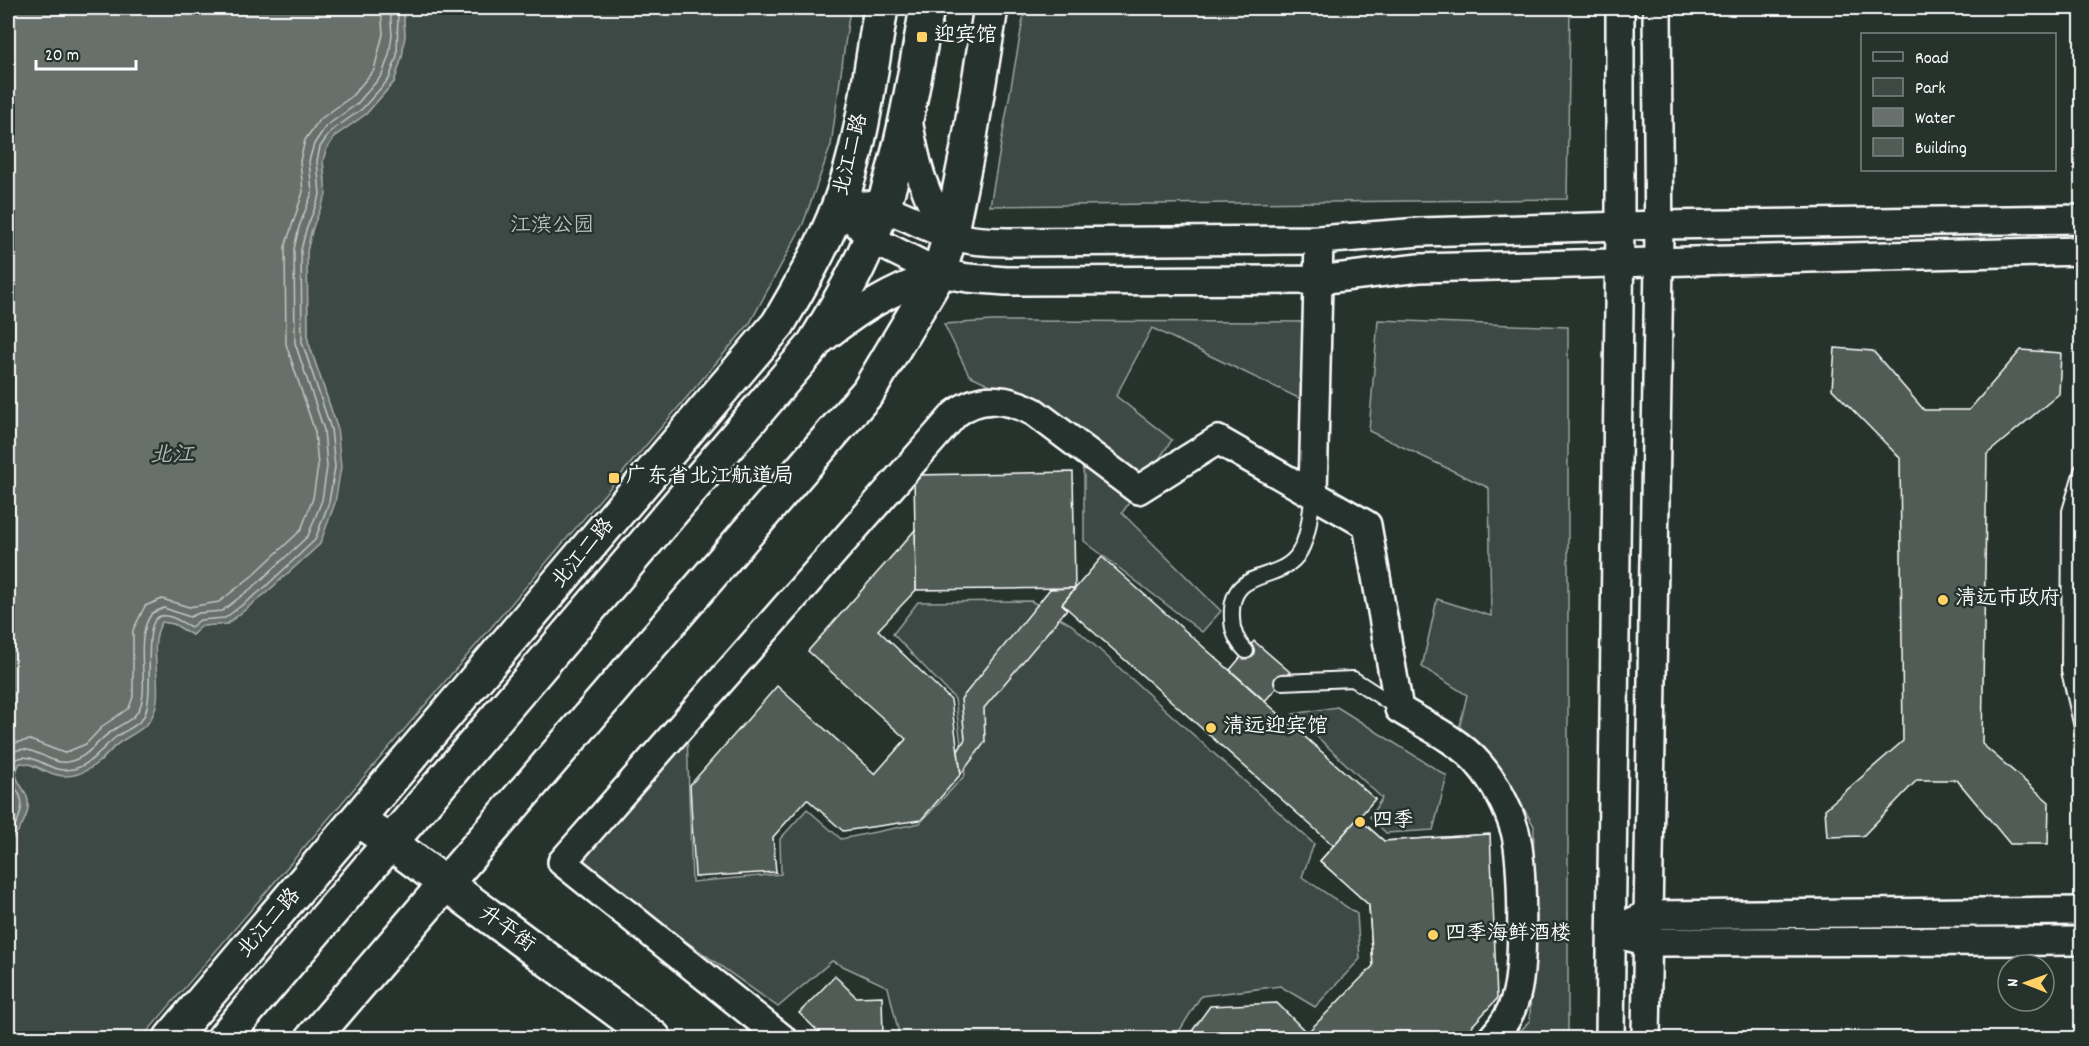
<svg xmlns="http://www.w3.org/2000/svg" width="2089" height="1046" font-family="Dekko,'LXGW WenKai TC',sans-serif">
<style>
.green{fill:#3e4944;stroke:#9ea4a2;stroke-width:1.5}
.water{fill:#67706c;stroke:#a4a9a7;stroke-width:1.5}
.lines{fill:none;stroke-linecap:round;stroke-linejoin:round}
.shore{stroke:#c2c6c4;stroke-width:1.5}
.building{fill:#515c57;stroke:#fff;stroke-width:1.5}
.lane-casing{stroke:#fff;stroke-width:18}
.street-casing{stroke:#fff;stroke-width:32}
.secondary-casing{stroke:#fff;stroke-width:38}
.lane{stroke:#26332d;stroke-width:14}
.street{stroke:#26332d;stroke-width:27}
.secondary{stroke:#26332d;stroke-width:33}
.poi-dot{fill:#ffd166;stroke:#26332d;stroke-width:2}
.labels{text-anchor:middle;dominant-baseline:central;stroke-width:5;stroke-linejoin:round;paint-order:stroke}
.poi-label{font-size:21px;fill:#fff;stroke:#26332d;text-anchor:start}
.street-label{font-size:21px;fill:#fff;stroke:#26332d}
.park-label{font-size:21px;fill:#bbbfbe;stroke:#26332d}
.water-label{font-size:22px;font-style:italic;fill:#b3b8b6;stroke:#26332d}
</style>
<rect width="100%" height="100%" fill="#26332d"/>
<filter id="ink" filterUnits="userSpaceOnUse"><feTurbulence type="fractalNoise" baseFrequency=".0167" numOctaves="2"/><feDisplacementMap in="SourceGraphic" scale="12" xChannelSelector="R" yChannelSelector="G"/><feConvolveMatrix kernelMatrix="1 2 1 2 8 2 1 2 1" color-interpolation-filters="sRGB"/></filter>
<g filter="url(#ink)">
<g class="green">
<path d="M 403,8 L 850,8 L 831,145 L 803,224 L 750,323 L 142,1038 L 8,1038 L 8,842 C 19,833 32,812 27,797 C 22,783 10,778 20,763 L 28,763 L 43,771 L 101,761 L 118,743 L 148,723 L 156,702 L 155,632 L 162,622 L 174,624 L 192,635 L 201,626 L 227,624 L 266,593 L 320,544 L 337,427 L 308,341 L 307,251 L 325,180 L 323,161 L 326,150 L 335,136 L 366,114 L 394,82 L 402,57 L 405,35 Z"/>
<path d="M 1025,8 L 1570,8 L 1567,199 L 990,206 Z"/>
<path d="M 1378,320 L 1568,327 L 1568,1038 L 1515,1038 L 1530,1020 L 1534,826 L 1497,763 L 1459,729 L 1467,695 L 1422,667 L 1437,599 L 1491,616 L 1489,488 L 1369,431 Z"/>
<path d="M 993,321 L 1310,322 L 1309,403 L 1152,328 L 1116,396 L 1172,440 L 1122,513 L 1221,611 L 1202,632 L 1084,541 L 1084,476 L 1074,425 L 969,375 L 944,324 Z"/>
<path d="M 1031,601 L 1072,625 L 1314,844 L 1302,877 L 1357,914 L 1360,959 L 1315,1007 L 1280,986 L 1201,996 L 1175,1038 L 900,1038 L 888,987 L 832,961 L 778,1007 L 575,862 L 687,734 L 692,882 L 781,874 L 780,839 L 807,809 L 841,839 L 920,823 L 965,775 L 955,699 L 893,634 L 918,602 Z"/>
<path d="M 1337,707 L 1447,776 L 1433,830 L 1386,833 L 1370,817 L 1382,798 L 1293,714 Z"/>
</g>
<path class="water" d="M 8,8 L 403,8 L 405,35 L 402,57 L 394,82 L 366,114 L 335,136 L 326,150 L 323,161 L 326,195 L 311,232 L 307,251 L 308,341 L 337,427 L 341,467 L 335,503 L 320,544 L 266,593 L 227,624 L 202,626 L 192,635 L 174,624 L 162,622 C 144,651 171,697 147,724 C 137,734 123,738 113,748 C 100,762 84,777 63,776 C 47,775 35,762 20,763 C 10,779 22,783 27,797 C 32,812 19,833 8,842 Z"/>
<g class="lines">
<g class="shore">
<path d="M 8,744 L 30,740 L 64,753 L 86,744 L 104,725 L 129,708 L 133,697 L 133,630 L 145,606 L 162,599 L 189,607 L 219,602 L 252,576 L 301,530 L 313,498 L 318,466 L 315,432 L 286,344 L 285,247 L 303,192 L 300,161 L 305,140 L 319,120 L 351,97 L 374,70 L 383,34 L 381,8"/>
<path d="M 8,757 C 25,736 47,765 67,762 C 89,758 95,742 112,731 C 119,725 129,722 135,715 C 155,694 130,643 152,613 L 164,608 L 190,617 L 199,613 L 222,611 L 258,583 L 308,536 L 322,500 L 327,467 L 324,430 L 295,343 L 294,249 L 299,227 L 312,193 L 309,161 L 314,144 L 326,126 L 357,104 L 382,75 L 389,55 L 392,35 L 390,8"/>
<path d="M 8,835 C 16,828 24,809 21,799 C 16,781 0,779 16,759 C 33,752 46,769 63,770 C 88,771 99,750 116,737 C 124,731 136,727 142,719 C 158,700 139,620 161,616 C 171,614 182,623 191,627 L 200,620 L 225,618 L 263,589 L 315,540 L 329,502 L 335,467 L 331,429 L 302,342 L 301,250 L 306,230 L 320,195 L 317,161 L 320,147 L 331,131 L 362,109 L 389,79 L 397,56 L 398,8"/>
</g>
</g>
<g class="building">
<path d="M 1835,348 L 1873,351 L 1924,410 L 1969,410 L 2021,350 L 2061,353 L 2059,394 L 1987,454 L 1982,744 L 2049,802 L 2048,844 L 2010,844 L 1957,780 L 1917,780 L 1863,836 L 1827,837 L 1825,809 L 1903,741 L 1900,458 L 1832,389 Z"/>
<path d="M 1073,472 L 1075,588 L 916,590 L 914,475 Z"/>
<path d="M 915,530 L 916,590 L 878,630 L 951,700 L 961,774 L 921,820 L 843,831 L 807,799 L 773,837 L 776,872 L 695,877 L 690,785 L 777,686 L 875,774 L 906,739 L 808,651 Z"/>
<path d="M 1102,557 L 1375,799 L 1334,846 L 1062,604 Z"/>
<path d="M 1075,588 L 1062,604 L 1067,609 L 984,708 L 985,742 L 961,774 L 958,751 L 965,739 L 961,699 L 1050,589 Z"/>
<path d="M 1254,641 L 1290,672 L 1265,701 L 1230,670 Z"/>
<path d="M 1358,818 L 1384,841 L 1477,835 L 1488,1004 L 1376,1011 L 1369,905 L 1320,861 Z"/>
<path d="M 1358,818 L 1384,841 L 1490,834 L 1497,999 L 1461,1038 L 1187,1038 L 1210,1006 L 1277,1003 L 1307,1033 L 1373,966 L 1369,905 L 1320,861 Z"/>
<path d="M 835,976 L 856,997 L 882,996 L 883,1038 L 825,1038 L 799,1013 Z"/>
</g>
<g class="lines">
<g class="lane-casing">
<g id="lane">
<path d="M 2082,471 L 2070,511 L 2069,671 L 2082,727"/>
<path d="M 1246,651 C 1237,642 1232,630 1232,618 C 1229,567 1275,584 1297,556 C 1309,539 1310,514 1313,493"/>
<path d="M 1282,682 L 1353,679 L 1398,708"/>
</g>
</g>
<g class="street-casing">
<g id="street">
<path d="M 908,120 C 917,169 923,193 950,236"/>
<path d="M 839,204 L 871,239 L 939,273 L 968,278 L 1006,281 L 1318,280 L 1419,268 L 2082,251"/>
<path d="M 863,205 C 896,207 921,227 952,236 C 970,241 989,242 1008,242 L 1319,240 L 1420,232 L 1659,225 L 2082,219"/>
<path d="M 820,341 C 863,307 888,292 939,273"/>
<path d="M 1313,493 L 1319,240"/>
<path d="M 1632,922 L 1647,915 L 2082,911"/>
<path d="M 1630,937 L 1648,942 L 2082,941"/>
<path d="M 782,1038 L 562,862 L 955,414 C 980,394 1007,398 1034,412 L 1138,490 L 1218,440 L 1367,525 L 1399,709 C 1425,725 1458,740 1478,763 C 1494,781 1508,807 1515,831 C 1523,861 1525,971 1515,999 C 1511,1014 1502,1027 1492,1038"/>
<path d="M 1610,1038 L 1620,227 L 1620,8"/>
<path d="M 1646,1038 L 1659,262 L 1657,8"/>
</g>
</g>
<g class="secondary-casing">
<g id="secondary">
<path d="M 373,830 L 654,1038"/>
<path d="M 171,1038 L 778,324 C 801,285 823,247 839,205 C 863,143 870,73 881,8"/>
<path d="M 224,1038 L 812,347 C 834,312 855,277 871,238 C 901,166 913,84 927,8"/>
<path d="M 313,1038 L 868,392 L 939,273 L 950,236 L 969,143 L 991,8"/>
</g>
</g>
<use href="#lane" class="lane"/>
<use href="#street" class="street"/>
<use href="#secondary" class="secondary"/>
</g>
</g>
<g class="poi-dot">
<rect x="916" y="31" width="12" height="12" rx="3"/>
<rect x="608" y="472" width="12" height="12" rx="3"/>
<circle cx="1943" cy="600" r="6"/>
<circle cx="1211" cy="728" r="6"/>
<circle cx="1360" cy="822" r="6"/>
<circle cx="1433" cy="935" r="6"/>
</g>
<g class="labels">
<g class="poi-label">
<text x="934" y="37">迎宾馆</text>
<text x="626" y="478">广东省北江航道局</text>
<text x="1955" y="600">清远市政府</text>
<text x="1223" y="728">清远迎宾馆</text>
<text x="1372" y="822">四季</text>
<text x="1445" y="935">四季海鲜酒楼</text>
</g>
<g class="street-label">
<text transform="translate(852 155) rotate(-76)">北江二路</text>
<text transform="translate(584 554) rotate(-50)">北江二路</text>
<text transform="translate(270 924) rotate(-49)">北江二路</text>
<text transform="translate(506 930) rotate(36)">升平街</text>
</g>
<g class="park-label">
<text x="552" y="227">江滨公园</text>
</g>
<g class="water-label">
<text x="172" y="456">北江</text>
</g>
</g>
<rect width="2089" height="1046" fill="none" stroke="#26332d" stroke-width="30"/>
<rect x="15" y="15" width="2059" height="1016" fill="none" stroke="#fff" stroke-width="2" filter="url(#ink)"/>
<rect x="1861" y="33" width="195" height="138" fill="#26332d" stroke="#7d8581" stroke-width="1.5"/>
<rect x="1873" y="52" width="30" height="9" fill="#26332d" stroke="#7d8581" stroke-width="1.5"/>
<text x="1915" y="63" font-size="18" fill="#ffffff">Road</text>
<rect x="1873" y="78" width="30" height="18" fill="#3e4944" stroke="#7d8581" stroke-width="1.5"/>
<text x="1915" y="93" font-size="18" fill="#ffffff">Park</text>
<rect x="1873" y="108" width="30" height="18" fill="#67706c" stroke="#7d8581" stroke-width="1.5"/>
<text x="1915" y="123" font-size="18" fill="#ffffff">Water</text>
<rect x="1873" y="138" width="30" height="18" fill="#515c57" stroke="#7d8581" stroke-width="1.5"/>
<text x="1915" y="153" font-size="18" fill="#ffffff">Building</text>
<g transform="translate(2026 983) rotate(271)"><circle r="28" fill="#26332d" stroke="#7d8581" stroke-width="1.5"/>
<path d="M0-4.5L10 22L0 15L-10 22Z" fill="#ffd166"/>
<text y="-9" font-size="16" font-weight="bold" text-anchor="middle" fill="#ffffff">N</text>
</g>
<path d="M36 60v9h100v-9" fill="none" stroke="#ffffff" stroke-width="3"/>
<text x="45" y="60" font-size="18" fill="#ffffff" stroke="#26332d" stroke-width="4.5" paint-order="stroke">20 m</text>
</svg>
